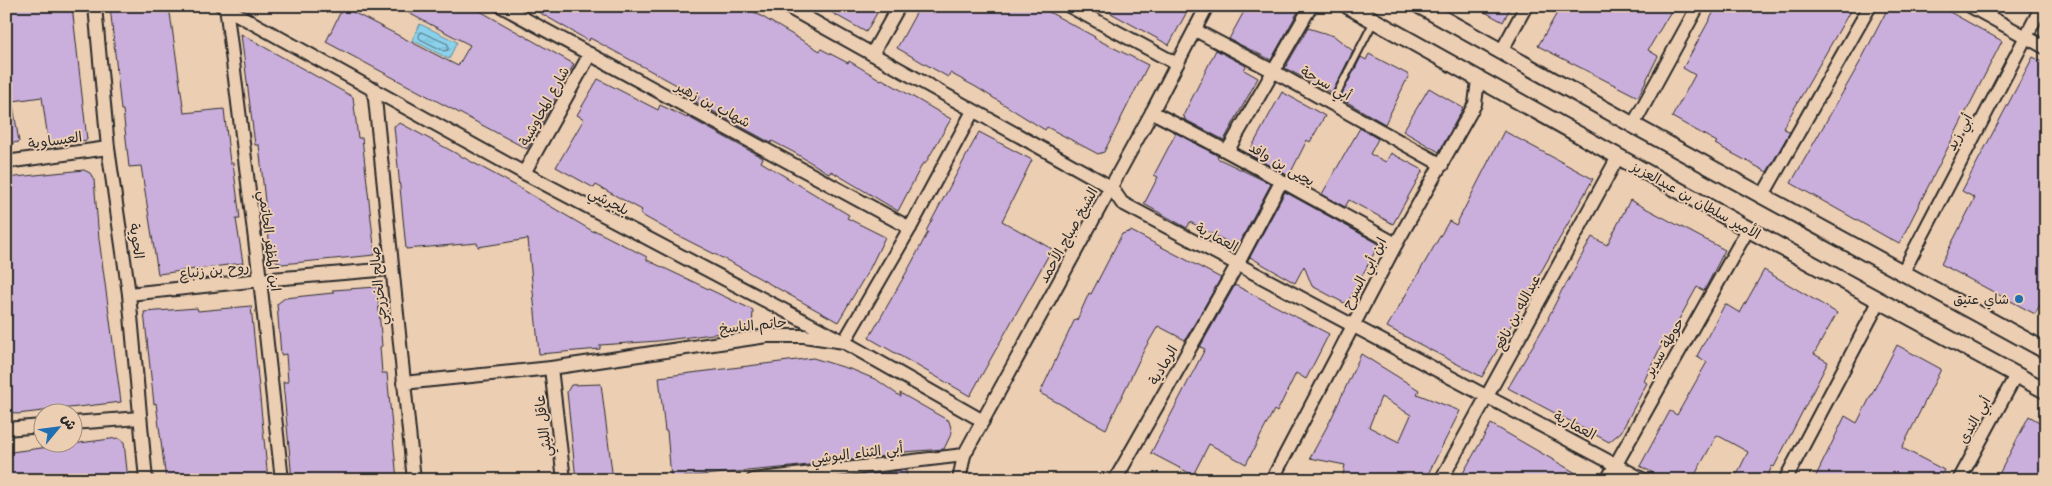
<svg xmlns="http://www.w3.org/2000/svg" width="2052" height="486" font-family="'Shantell Sans','Playpen Sans Arabic',sans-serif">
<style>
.water{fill:url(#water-ripples);stroke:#648f9e}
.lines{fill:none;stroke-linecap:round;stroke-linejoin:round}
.shore{stroke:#516d78;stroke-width:1}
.building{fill:#caafdd;stroke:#2b2b2b;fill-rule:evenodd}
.service-casing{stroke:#2b2b2b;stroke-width:10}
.minor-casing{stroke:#2b2b2b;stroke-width:16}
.tertiary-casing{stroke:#2b2b2b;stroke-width:19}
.service{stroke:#ecceb3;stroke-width:6}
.minor{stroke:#ecceb3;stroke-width:12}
.tertiary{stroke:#ecceb3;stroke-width:15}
.poi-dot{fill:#1f6fb2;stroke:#ecceb3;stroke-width:2}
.labels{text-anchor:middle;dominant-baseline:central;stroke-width:4;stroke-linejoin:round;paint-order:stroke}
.street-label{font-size:14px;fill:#2b2b2b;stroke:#ecceb3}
.poi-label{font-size:14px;fill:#2b2b2b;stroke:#ecceb3;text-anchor:end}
</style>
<defs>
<pattern id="water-ripples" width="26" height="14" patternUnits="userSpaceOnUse" patternTransform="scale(1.25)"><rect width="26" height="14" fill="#8ad1eb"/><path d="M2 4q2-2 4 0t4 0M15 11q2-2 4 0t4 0" fill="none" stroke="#77b4ca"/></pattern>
</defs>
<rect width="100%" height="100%" fill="#ecceb3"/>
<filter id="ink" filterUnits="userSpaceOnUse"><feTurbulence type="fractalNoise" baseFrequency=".02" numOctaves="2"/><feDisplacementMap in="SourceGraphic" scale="10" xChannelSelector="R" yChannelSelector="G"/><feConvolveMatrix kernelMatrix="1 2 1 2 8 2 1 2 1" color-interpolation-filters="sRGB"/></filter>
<g filter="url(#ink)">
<path class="water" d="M 420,24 L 457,42 L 449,59 L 412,40 Z"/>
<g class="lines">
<path class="shore" d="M 421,32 L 448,44 L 448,50 L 444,51 L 420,39 L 419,37 Z"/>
</g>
<g class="building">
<path d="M 6,6 L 72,6 L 87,140 L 49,146 L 42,97 L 6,102 Z"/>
<path d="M 110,6 L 169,6 L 184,113 L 224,109 L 230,163 L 233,163 L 240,219 L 236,219 L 243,263 L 158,274 L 141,166 L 129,167 L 123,110 L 121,110 Z"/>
<path d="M 395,6 L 471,6 L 574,64 L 527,149 L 326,42 L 343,7 L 458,66 L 470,45 Z"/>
<path d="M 528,6 L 744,6 L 820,51 L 821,49 L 848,63 L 849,61 L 881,80 L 882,79 L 951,119 L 925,164 L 923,163 L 898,211 L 831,171 L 830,174 L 795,153 L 772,141 L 771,143 L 696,102 L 699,97 L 590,38 L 589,41 Z"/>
<path d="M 820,6 L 881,6 L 866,32 Z"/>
<path d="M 920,6 L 1038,6 L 1095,37 L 1094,38 L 1148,65 L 1104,152 L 1098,154 L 1047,127 L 1045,130 L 976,87 L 950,73 L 948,77 L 897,48 Z"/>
<path d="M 1098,6 L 1190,6 L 1169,45 Z"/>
<path d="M 1247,6 L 1301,6 L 1271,60 L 1229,39 Z"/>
<path d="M 1474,6 L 1511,6 L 1503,22 Z"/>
<path d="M 1561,6 L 1674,6 L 1648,50 L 1658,56 L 1638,97 L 1538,46 Z"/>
<path d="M 1717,6 L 1853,6 L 1783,128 L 1790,132 L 1767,172 L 1715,144 L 1717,142 L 1672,117 L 1695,75 L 1683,68 Z"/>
<path d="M 1889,6 L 1939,6 L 2002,41 L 1899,244 L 1791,183 L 1859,64 Z"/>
<path d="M 1308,28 L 1334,36 L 1353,51 L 1332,93 L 1285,68 Z"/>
<path d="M 241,34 L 353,97 L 358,138 L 362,138 L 375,255 L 282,264 L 271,258 L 259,145 L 255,145 Z"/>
<path d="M 1216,50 L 1246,66 L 1244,70 L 1258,78 L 1224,140 L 1184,119 L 1185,117 L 1183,116 Z"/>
<path d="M 1369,54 L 1409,75 L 1385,124 L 1340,98 L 1361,57 L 1366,60 Z"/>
<path d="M 2033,57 L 2046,64 L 2046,294 L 2035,314 L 1941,264 L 1975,198 L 1962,191 Z"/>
<path d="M 598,79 L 658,110 L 660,105 L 687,118 L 688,117 L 763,158 L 761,162 L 849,215 L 847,218 L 885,237 L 870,268 L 838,322 L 734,264 L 677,235 L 640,214 L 642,210 L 596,185 L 594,188 L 556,167 L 584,119 L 577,115 Z"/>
<path d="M 1429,88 L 1463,108 L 1439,152 L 1403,131 Z"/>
<path d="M 1282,92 L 1325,116 L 1310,142 L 1307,140 L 1289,176 L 1248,154 Z"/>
<path d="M 13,105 L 19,142 L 6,144 L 6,106 Z"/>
<path d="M 400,123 L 518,187 L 594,232 L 594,230 L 647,257 L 647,260 L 753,310 L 752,329 L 658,341 L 600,345 L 600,349 L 539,354 L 528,239 L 478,247 L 477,243 L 406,249 L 394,126 Z"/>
<path d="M 1360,128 L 1378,139 L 1370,154 L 1386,162 L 1391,153 L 1423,170 L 1393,224 L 1349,200 L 1345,207 L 1322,194 Z"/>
<path d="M 1504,131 L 1593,179 L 1482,377 L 1387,327 L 1449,221 L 1456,225 Z"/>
<path d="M 979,132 L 1032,160 L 1002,221 L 1052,249 L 970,396 L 869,338 L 910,266 L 928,232 L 926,231 Z"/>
<path d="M 1176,133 L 1218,156 L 1217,158 L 1271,184 L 1237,247 L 1190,222 L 1187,228 L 1144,204 L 1158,177 L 1154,175 Z"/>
<path d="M 84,170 L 90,173 L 94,180 L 99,239 L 121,402 L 17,414 L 6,410 L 6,178 Z"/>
<path d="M 1285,192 L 1379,244 L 1349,300 L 1344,303 L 1312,286 L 1304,266 L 1295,283 L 1250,257 Z"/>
<path d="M 1630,200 L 1725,250 L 1704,291 L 1697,287 L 1668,339 L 1665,338 L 1644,381 L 1647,383 L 1621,432 L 1609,442 L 1508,388 L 1549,318 L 1548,318 L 1563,288 L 1564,288 L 1592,237 L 1607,245 Z"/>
<path d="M 1131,231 L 1221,278 L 1185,340 L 1158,326 L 1144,350 L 1106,429 L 1040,393 L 1075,319 L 1077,320 L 1089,293 L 1091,294 L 1122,234 Z"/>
<path d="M 1764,270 L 1837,313 L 1814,354 L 1828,362 L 1774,467 L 1772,466 L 1766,480 L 1734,480 L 1748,452 L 1717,435 L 1692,480 L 1666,480 L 1640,466 L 1670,411 L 1677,415 L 1707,362 L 1697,356 L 1725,304 L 1740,313 Z"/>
<path d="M 1235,285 L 1329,334 L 1306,379 L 1296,373 L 1277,412 L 1274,410 L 1246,464 L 1209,444 L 1193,475 L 1151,453 L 1205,349 L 1200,347 Z"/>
<path d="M 377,287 L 382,346 L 380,347 L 382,373 L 387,373 L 397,480 L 292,480 L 283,382 L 288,382 L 286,354 L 281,355 L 277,304 L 285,298 L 333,293 L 333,290 Z"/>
<path d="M 251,306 L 268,480 L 166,480 L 156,403 L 154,404 L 144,312 L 197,308 L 198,311 Z"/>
<path d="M 1897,345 L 1941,369 L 1902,448 L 1944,470 L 1939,480 L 1814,480 L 1845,416 L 1857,423 Z"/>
<path d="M 1361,354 L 1419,390 L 1417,394 L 1460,411 L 1425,480 L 1342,480 L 1345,465 L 1310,458 L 1331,419 ZM 1381,397 L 1411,415 L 1399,442 L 1369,427 Z"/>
<path d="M 813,358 L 853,370 L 877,380 L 901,397 L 900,393 L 949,421 L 952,432 L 944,449 L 904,452 L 904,454 L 791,467 L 671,478 L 667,431 L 665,431 L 659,377 Z"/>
<path d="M 601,384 L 613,480 L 576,480 L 567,392 L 571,385 Z"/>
<path d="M 2029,416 L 2046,426 L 2046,480 L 1996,480 Z"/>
<path d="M 1491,424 L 1588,480 L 1459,480 Z"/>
<path d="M 118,438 L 124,442 L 128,480 L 10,480 L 7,456 L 11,452 Z"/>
<path d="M 906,470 L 907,480 L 850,480 L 850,477 Z"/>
</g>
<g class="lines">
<g class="service-casing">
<path id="service" d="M 1332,103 L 1374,21"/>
</g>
<g class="minor-casing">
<g id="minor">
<path d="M 95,6 L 108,148 L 129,294 L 146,480"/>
<path d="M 222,6 L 524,173 L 844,342 L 983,421"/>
<path d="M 226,6 L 260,280 L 282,480"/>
<path d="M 501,6 L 910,228"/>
<path d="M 786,6 L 1111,187 L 1122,203 L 1644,480"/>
<path d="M 1069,6 L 1177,64"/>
<path d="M 1970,6 L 2046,48"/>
<path d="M 1195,30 L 1273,71 L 1442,165"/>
<path d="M 1501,52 L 1526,6"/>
<path d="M 872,54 L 899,6"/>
<path d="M 374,89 L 414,480"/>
<path d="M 1152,112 C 1235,154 1315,200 1396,244"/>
<path d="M 1633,125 L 1698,6"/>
<path d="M 1228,150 L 1311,6"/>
<path d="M 6,162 L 108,148"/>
<path d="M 524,173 L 590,54"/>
<path d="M 1763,195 L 1870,6"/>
<path d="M 1903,272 L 2042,6"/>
<path d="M 129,294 L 260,280 L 391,269"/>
<path d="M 551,368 L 564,480"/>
<path d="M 403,383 L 551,368 L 767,336 L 804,336 L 844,342 L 910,228 L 973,111"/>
<path d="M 72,423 L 140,418"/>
<path d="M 6,429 L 42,426"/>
<path d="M 753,480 L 964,455"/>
<path d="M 959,480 L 964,455 L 1152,112 L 1207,6"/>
<path d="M 1115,480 L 1237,265 L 1281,182"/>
<path d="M 1272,480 L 1396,244 L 1475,104 L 1478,80"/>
<path d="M 1441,480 L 1618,157"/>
<path d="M 1607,480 L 1748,229"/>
<path d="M 1785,480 L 1880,300"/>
<path d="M 1959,480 L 2016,375"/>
</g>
</g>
<g class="tertiary-casing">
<g id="tertiary">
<path d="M 1348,6 L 1748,229 L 2046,391"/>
<path d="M 1420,6 L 1633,125 L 2046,351"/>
</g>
</g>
<use href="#service" class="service"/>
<use href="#minor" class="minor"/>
<use href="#tertiary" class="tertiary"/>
</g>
</g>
<circle class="poi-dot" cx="2019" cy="299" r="5"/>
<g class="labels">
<g class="street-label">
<text transform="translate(1326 83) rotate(29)">أبي سرحة</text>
<text transform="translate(713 104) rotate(28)">شهاب بن زهير</text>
<text transform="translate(544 106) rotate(-61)">شارع المحاوشية</text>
<text transform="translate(1959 132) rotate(-62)">أبي زيد</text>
<text transform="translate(55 140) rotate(-8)">العيساوية</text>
<text transform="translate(1282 164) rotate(30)">يحيى بن وافد</text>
<text transform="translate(1696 200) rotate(29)">الأمير سلطان بن عبدالعزيز</text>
<text transform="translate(609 201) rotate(28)">بلجرشي</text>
<text transform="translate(1068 235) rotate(-61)">الشيخ صباح الأحمد</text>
<text transform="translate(1217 237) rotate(28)">العمارية</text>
<text transform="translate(137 241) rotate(82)">الحوية</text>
<text transform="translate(270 241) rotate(83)">ابن المظفر الحاتمي</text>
<text transform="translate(214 270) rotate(-6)">روح بن زنباع</text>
<text transform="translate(1364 273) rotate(-62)">ابن أبي السرح</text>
<text transform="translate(378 286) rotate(-96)">صالح الخزرجي</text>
<text transform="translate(1517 312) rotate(-62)">عبدالله بن نافع</text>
<text transform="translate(753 325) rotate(-6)">حاتم الناسخ</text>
<text transform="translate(1664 347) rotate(-60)">حوطة سدير</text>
<text transform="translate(1163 365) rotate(-60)">الرمادية</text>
<text transform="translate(1974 420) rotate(-61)">أبي الندى</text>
<text transform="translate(1575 425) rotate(28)">العمارية</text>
<text transform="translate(543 426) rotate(-97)">عاقل الليثي</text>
<text transform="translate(857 453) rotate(-7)">أبي الثناء البوشي</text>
</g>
<g class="poi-label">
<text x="2009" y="299">شاي عتيق</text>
</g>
</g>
<rect width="2052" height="486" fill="none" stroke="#ecceb3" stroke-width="25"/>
<rect x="12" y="12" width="2027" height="461" fill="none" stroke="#2b2b2b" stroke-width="2" filter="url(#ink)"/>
<g transform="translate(58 428) rotate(61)"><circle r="24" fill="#ecceb3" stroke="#9f8d7d"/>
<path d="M0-4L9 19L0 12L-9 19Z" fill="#1f6fb2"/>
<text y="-8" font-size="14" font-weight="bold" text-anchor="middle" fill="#2b2b2b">ش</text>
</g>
</svg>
